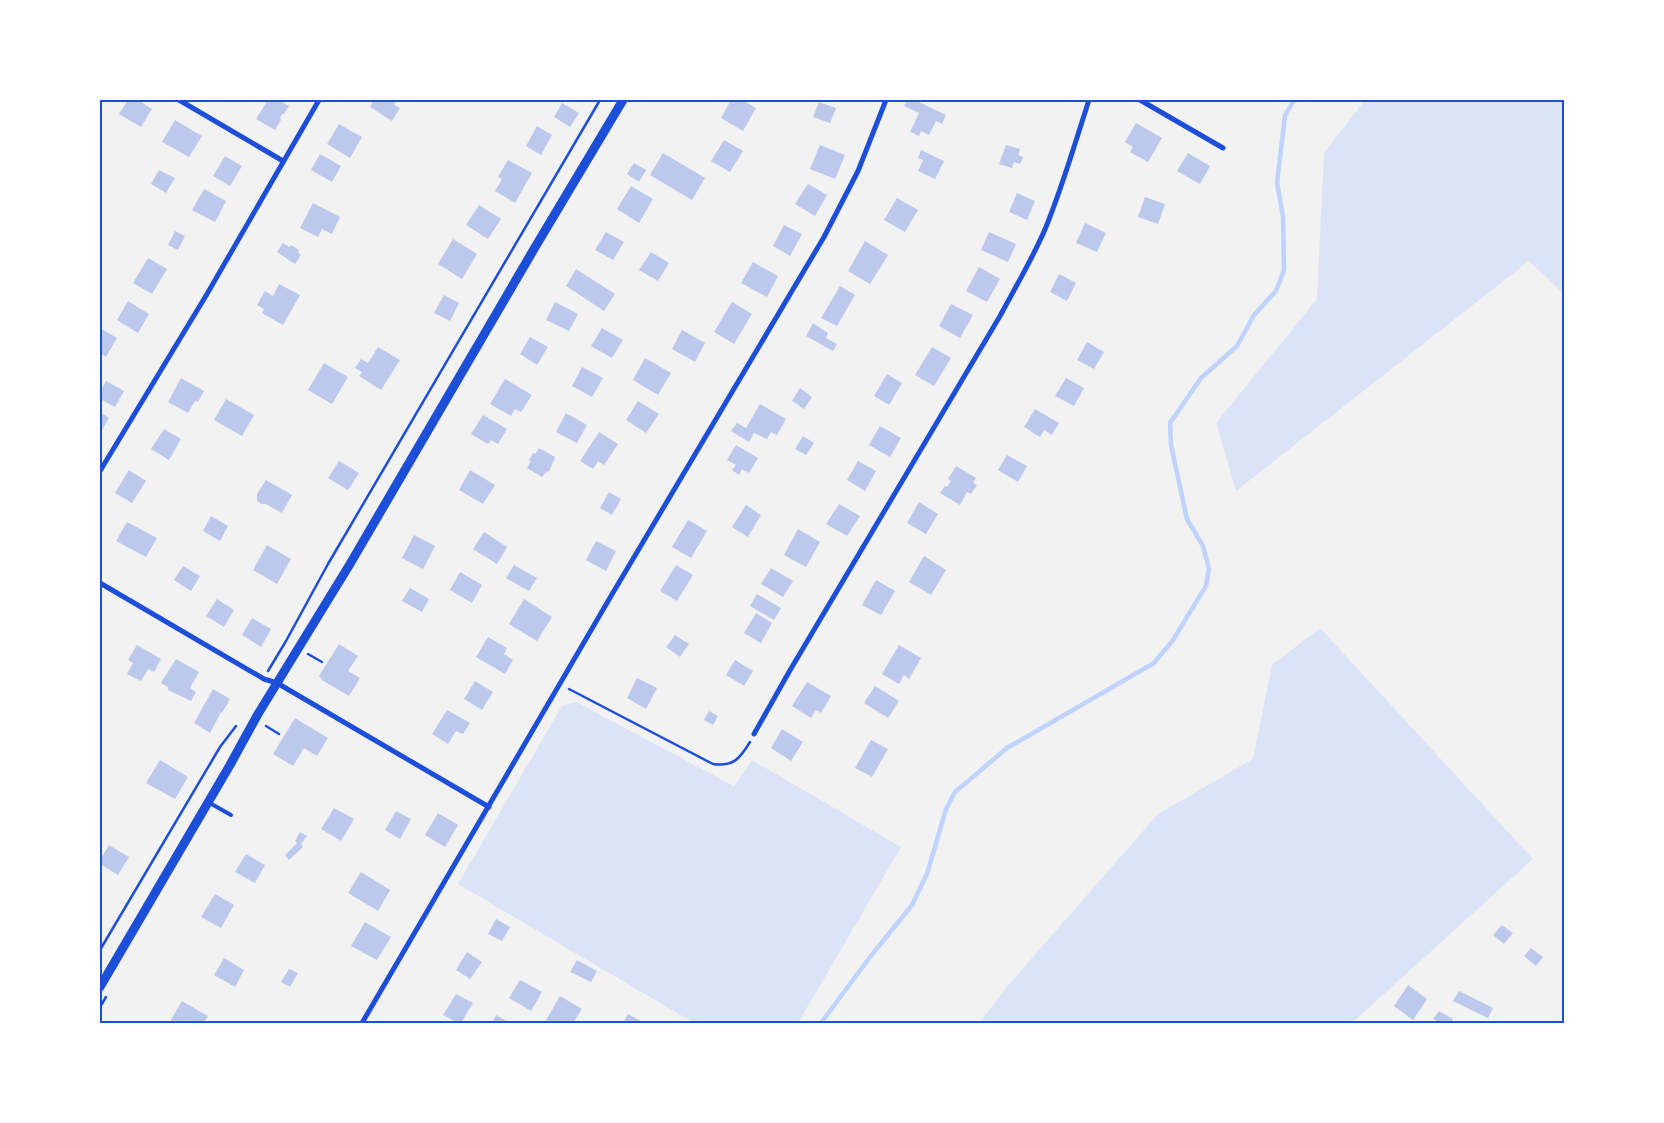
<svg xmlns="http://www.w3.org/2000/svg" width="1664" height="1123" font-family="'Fira Sans Condensed',sans-serif">
<style>
.green{fill:#dbe4f7}
.lines{fill:none;stroke-linecap:round;stroke-linejoin:round}
.stream{stroke:#bfd3fe;stroke-width:4.5}
.building{fill:#bdc9ec}
.path{stroke:#1d4ed8;stroke-width:2.5}
.service{stroke:#1d4ed8;stroke-width:4}
.minor{stroke:#1d4ed8;stroke-width:5}
.tertiary{stroke:#1d4ed8;stroke-width:9}
.neatline{fill:none;stroke:#1d4ed8;stroke-width:2}
</style>
<rect width="100%" height="100%" fill="#f2f2f2"/>
<g class="green">
<path d="M 1365,100 L 1564,100 L 1564,294 L 1529,261 L 1236,491 L 1216,423 L 1317,299 L 1324,153 Z"/>
<path d="M 1320,628 L 1533,859 L 1352,1023 L 979,1023 L 1010,983 L 1158,814 L 1253,759 L 1272,665 Z"/>
<path d="M 576,702 L 734,786 L 752,760 L 901,847 L 798,1023 L 694,1023 L 458,884 L 562,706 Z"/>
</g>
<g class="lines">
<path class="stream" d="M 821,1023 L 870,957 L 912,905 L 927,874 L 946,809 L 955,792 L 1007,748 L 1154,663 L 1173,640 L 1206,586 L 1209,569 L 1203,546 L 1187,519 L 1171,445 L 1170,423 L 1201,378 L 1237,346 L 1254,315 L 1276,291 L 1284,270 L 1283,216 L 1277,183 L 1285,116 L 1294,100"/>
</g>
<g class="building">
<path d="M 128,100 L 138,100 L 152,109 L 141,127 L 119,114 Z"/>
<path d="M 268,100 L 278,100 L 289,106 L 284,114 L 282,114 L 280,118 L 281,120 L 275,130 L 256,119 Z"/>
<path d="M 374,100 L 396,100 L 394,105 L 400,108 L 392,121 L 370,107 Z"/>
<path d="M 731,100 L 742,100 L 756,108 L 743,131 L 721,118 Z"/>
<path d="M 907,100 L 915,100 L 946,115 L 942,124 L 936,121 L 929,135 L 921,131 L 919,136 L 910,132 L 919,113 L 904,106 Z"/>
<path d="M 819,102 L 836,108 L 830,123 L 813,117 Z"/>
<path d="M 562,103 L 579,113 L 570,127 L 554,117 Z"/>
<path d="M 175,120 L 202,136 L 189,157 L 162,142 Z"/>
<path d="M 1136,123 L 1162,138 L 1148,162 L 1130,152 L 1133,147 L 1125,142 Z"/>
<path d="M 339,124 L 362,137 L 350,158 L 327,144 Z"/>
<path d="M 537,126 L 552,135 L 541,155 L 526,146 Z"/>
<path d="M 724,140 L 743,151 L 730,172 L 711,161 Z"/>
<path d="M 820,145 L 845,155 L 835,179 L 810,169 Z"/>
<path d="M 1006,145 L 1020,149 L 1018,155 L 1023,157 L 1020,164 L 1014,162 L 1012,168 L 999,164 Z"/>
<path d="M 921,150 L 944,161 L 935,179 L 918,171 L 923,160 L 918,158 Z"/>
<path d="M 663,153 L 705,178 L 692,200 L 650,175 Z"/>
<path d="M 1188,153 L 1210,166 L 1200,184 L 1177,171 Z"/>
<path d="M 320,154 L 341,166 L 332,182 L 311,170 Z"/>
<path d="M 225,156 L 242,166 L 230,186 L 213,176 Z"/>
<path d="M 508,160 L 532,173 L 515,203 L 495,191 L 502,179 L 498,177 Z"/>
<path d="M 634,163 L 646,170 L 639,182 L 627,174 Z"/>
<path d="M 159,170 L 175,178 L 166,193 L 151,184 Z"/>
<path d="M 808,184 L 827,195 L 815,216 L 795,204 Z"/>
<path d="M 631,186 L 653,199 L 639,223 L 617,209 Z"/>
<path d="M 204,189 L 226,201 L 215,222 L 192,210 Z"/>
<path d="M 1017,193 L 1035,201 L 1027,220 L 1009,212 Z"/>
<path d="M 1145,197 L 1165,204 L 1158,224 L 1138,217 Z"/>
<path d="M 897,198 L 918,210 L 905,232 L 884,220 Z"/>
<path d="M 313,203 L 340,217 L 332,234 L 322,229 L 318,237 L 300,228 Z"/>
<path d="M 479,205 L 501,219 L 488,239 L 466,225 Z"/>
<path d="M 1085,223 L 1106,233 L 1097,252 L 1076,243 Z"/>
<path d="M 784,225 L 802,234 L 790,256 L 773,246 Z"/>
<path d="M 175,231 L 185,236 L 178,250 L 168,245 Z"/>
<path d="M 606,232 L 624,242 L 613,260 L 595,250 Z"/>
<path d="M 989,232 L 1016,244 L 1008,262 L 981,250 Z"/>
<path d="M 453,239 L 477,254 L 462,279 L 438,264 Z"/>
<path d="M 865,241 L 888,255 L 870,284 L 848,271 Z"/>
<path d="M 283,243 L 289,247 L 291,245 L 299,250 L 298,253 L 301,255 L 295,264 L 277,252 Z"/>
<path d="M 651,252 L 669,263 L 658,281 L 639,270 Z"/>
<path d="M 148,258 L 167,269 L 152,294 L 133,283 Z"/>
<path d="M 753,262 L 778,276 L 767,297 L 741,283 Z"/>
<path d="M 979,267 L 1000,279 L 987,302 L 966,291 Z"/>
<path d="M 576,269 L 615,294 L 604,311 L 566,286 Z"/>
<path d="M 1059,274 L 1076,283 L 1067,301 L 1050,292 Z"/>
<path d="M 279,284 L 300,295 L 283,325 L 262,313 L 264,309 L 257,305 L 265,291 L 273,296 Z"/>
<path d="M 840,286 L 855,295 L 837,326 L 821,318 Z"/>
<path d="M 444,295 L 459,303 L 450,321 L 434,313 Z"/>
<path d="M 128,301 L 149,314 L 138,333 L 117,320 Z"/>
<path d="M 555,302 L 578,314 L 569,331 L 546,320 Z"/>
<path d="M 732,302 L 752,314 L 734,344 L 714,332 Z"/>
<path d="M 951,304 L 973,315 L 960,338 L 939,326 Z"/>
<path d="M 813,323 L 828,333 L 826,338 L 837,344 L 833,351 L 806,336 Z"/>
<path d="M 100,328 L 117,338 L 106,357 L 100,353 Z"/>
<path d="M 602,328 L 623,340 L 612,358 L 591,346 Z"/>
<path d="M 682,330 L 705,343 L 695,362 L 672,349 Z"/>
<path d="M 530,337 L 548,347 L 537,365 L 520,354 Z"/>
<path d="M 1087,342 L 1104,352 L 1094,369 L 1077,360 Z"/>
<path d="M 378,347 L 400,360 L 381,390 L 359,376 L 362,372 L 355,368 L 361,359 L 368,363 Z"/>
<path d="M 932,347 L 951,358 L 934,386 L 915,375 Z"/>
<path d="M 645,358 L 671,373 L 658,395 L 633,380 Z"/>
<path d="M 324,363 L 348,377 L 332,404 L 308,390 Z"/>
<path d="M 582,367 L 603,378 L 592,397 L 572,386 Z"/>
<path d="M 887,374 L 902,383 L 889,405 L 874,396 Z"/>
<path d="M 181,378 L 204,391 L 198,402 L 195,401 L 188,413 L 168,402 Z"/>
<path d="M 1066,378 L 1084,388 L 1074,406 L 1055,396 Z"/>
<path d="M 505,379 L 532,395 L 521,412 L 515,409 L 511,416 L 490,404 Z"/>
<path d="M 106,381 L 124,391 L 115,407 L 100,399 L 100,392 Z"/>
<path d="M 800,388 L 812,397 L 804,409 L 792,401 Z"/>
<path d="M 226,399 L 254,415 L 242,436 L 214,420 Z"/>
<path d="M 638,401 L 659,414 L 646,433 L 626,420 Z"/>
<path d="M 760,404 L 786,419 L 777,435 L 771,432 L 767,439 L 754,433 L 749,442 L 731,431 L 737,423 L 746,428 Z"/>
<path d="M 1035,409 L 1059,423 L 1052,435 L 1044,430 L 1040,437 L 1024,427 Z"/>
<path d="M 100,412 L 109,418 L 100,434 Z"/>
<path d="M 566,413 L 587,425 L 577,443 L 556,432 Z"/>
<path d="M 483,415 L 507,429 L 498,444 L 491,440 L 488,444 L 471,434 Z"/>
<path d="M 880,426 L 901,438 L 890,457 L 869,445 Z"/>
<path d="M 164,429 L 181,439 L 169,460 L 151,449 Z"/>
<path d="M 599,432 L 618,444 L 604,465 L 598,461 L 593,469 L 580,461 Z"/>
<path d="M 803,436 L 814,443 L 806,455 L 795,449 Z"/>
<path d="M 736,445 L 758,458 L 749,473 L 742,469 L 739,475 L 732,470 L 736,465 L 727,460 Z"/>
<path d="M 539,448 L 555,457 L 549,472 L 547,471 L 542,477 L 527,468 L 531,461 L 529,460 L 533,453 L 535,454 Z"/>
<path d="M 1007,455 L 1027,466 L 1018,482 L 998,470 Z"/>
<path d="M 339,461 L 359,473 L 348,490 L 328,478 Z"/>
<path d="M 858,461 L 876,471 L 865,491 L 847,480 Z"/>
<path d="M 956,466 L 976,478 L 973,483 L 977,485 L 971,494 L 967,492 L 960,505 L 940,493 L 945,486 L 947,487 L 951,481 L 948,479 Z"/>
<path d="M 129,470 L 146,481 L 132,503 L 115,493 Z"/>
<path d="M 470,470 L 495,485 L 483,504 L 459,490 Z"/>
<path d="M 266,480 L 292,495 L 282,513 L 266,504 L 261,504 L 257,501 L 257,494 Z"/>
<path d="M 609,492 L 621,499 L 612,515 L 600,508 Z"/>
<path d="M 919,502 L 938,514 L 926,534 L 907,523 Z"/>
<path d="M 839,504 L 860,516 L 847,536 L 826,524 Z"/>
<path d="M 746,505 L 761,515 L 748,537 L 732,527 Z"/>
<path d="M 211,516 L 228,526 L 220,541 L 203,531 Z"/>
<path d="M 688,520 L 707,531 L 691,558 L 672,547 Z"/>
<path d="M 127,522 L 157,538 L 146,557 L 116,541 Z"/>
<path d="M 798,529 L 820,542 L 806,567 L 784,555 Z"/>
<path d="M 484,532 L 507,547 L 497,564 L 473,549 Z"/>
<path d="M 414,535 L 435,546 L 423,569 L 402,558 Z"/>
<path d="M 596,541 L 616,551 L 606,571 L 586,560 Z"/>
<path d="M 267,545 L 291,559 L 277,584 L 253,570 Z"/>
<path d="M 924,556 L 946,570 L 931,595 L 909,582 Z"/>
<path d="M 514,565 L 537,578 L 529,591 L 506,578 Z"/>
<path d="M 676,565 L 693,575 L 677,601 L 660,591 Z"/>
<path d="M 183,566 L 200,576 L 191,591 L 174,580 Z"/>
<path d="M 771,568 L 793,581 L 783,597 L 761,584 Z"/>
<path d="M 460,572 L 482,585 L 472,603 L 450,590 Z"/>
<path d="M 876,580 L 895,591 L 881,615 L 862,605 Z"/>
<path d="M 410,588 L 429,599 L 422,612 L 402,601 Z"/>
<path d="M 757,594 L 781,608 L 774,620 L 750,606 Z"/>
<path d="M 217,599 L 234,610 L 224,627 L 206,616 Z"/>
<path d="M 524,599 L 552,617 L 537,641 L 509,624 Z"/>
<path d="M 756,613 L 772,623 L 761,643 L 744,633 Z"/>
<path d="M 252,618 L 271,629 L 261,647 L 242,635 Z"/>
<path d="M 675,635 L 689,644 L 680,657 L 666,647 Z"/>
<path d="M 488,637 L 507,648 L 504,654 L 513,660 L 505,674 L 476,657 Z"/>
<path d="M 339,644 L 358,656 L 348,671 L 360,678 L 349,696 L 322,680 L 319,676 Z"/>
<path d="M 137,645 L 161,659 L 154,672 L 148,669 L 141,681 L 127,674 L 133,663 L 128,660 Z"/>
<path d="M 899,645 L 921,658 L 909,679 L 904,675 L 899,684 L 882,674 Z"/>
<path d="M 176,659 L 199,672 L 190,688 L 196,692 L 191,701 L 168,690 L 168,687 L 161,683 Z"/>
<path d="M 735,660 L 753,671 L 744,686 L 726,675 Z"/>
<path d="M 637,678 L 657,688 L 646,709 L 627,698 Z"/>
<path d="M 475,681 L 493,692 L 482,710 L 464,699 Z"/>
<path d="M 807,682 L 831,696 L 821,713 L 816,710 L 811,718 L 792,706 Z"/>
<path d="M 875,686 L 899,701 L 888,718 L 864,703 Z"/>
<path d="M 213,689 L 230,699 L 222,713 L 221,712 L 210,733 L 194,723 Z"/>
<path d="M 447,710 L 470,723 L 463,734 L 456,731 L 448,744 L 432,734 Z"/>
<path d="M 709,711 L 718,716 L 713,725 L 704,720 Z"/>
<path d="M 295,718 L 328,738 L 317,756 L 304,748 L 293,766 L 273,754 Z"/>
<path d="M 782,729 L 803,742 L 791,761 L 771,748 Z"/>
<path d="M 871,740 L 888,749 L 872,777 L 855,768 Z"/>
<path d="M 160,760 L 188,777 L 175,799 L 146,783 Z"/>
<path d="M 334,808 L 354,819 L 341,841 L 321,829 Z"/>
<path d="M 396,811 L 411,819 L 400,839 L 385,830 Z"/>
<path d="M 438,813 L 458,825 L 445,847 L 425,835 Z"/>
<path d="M 300,832 L 307,836 L 301,844 L 303,847 L 289,860 L 285,855 L 297,843 L 295,841 Z"/>
<path d="M 109,845 L 129,857 L 118,875 L 100,864 L 100,860 Z"/>
<path d="M 246,854 L 265,865 L 255,883 L 235,872 Z"/>
<path d="M 361,872 L 390,890 L 378,911 L 348,893 Z"/>
<path d="M 215,894 L 234,905 L 221,928 L 201,917 Z"/>
<path d="M 496,919 L 510,927 L 502,941 L 488,934 Z"/>
<path d="M 365,922 L 391,937 L 377,960 L 351,946 Z"/>
<path d="M 1502,925 L 1513,933 L 1504,944 L 1493,935 Z"/>
<path d="M 1531,948 L 1543,957 L 1536,966 L 1524,956 Z"/>
<path d="M 467,952 L 482,962 L 470,979 L 456,970 Z"/>
<path d="M 224,958 L 244,970 L 235,987 L 214,975 Z"/>
<path d="M 577,960 L 597,971 L 591,982 L 570,972 Z"/>
<path d="M 289,969 L 298,973 L 290,987 L 281,982 Z"/>
<path d="M 520,980 L 542,992 L 531,1011 L 509,998 Z"/>
<path d="M 1408,985 L 1427,999 L 1413,1020 L 1394,1006 Z"/>
<path d="M 1459,991 L 1493,1008 L 1488,1018 L 1453,1001 Z"/>
<path d="M 456,994 L 473,1003 L 461,1023 L 458,1023 L 443,1015 Z"/>
<path d="M 560,996 L 582,1009 L 573,1023 L 547,1023 L 545,1022 Z"/>
<path d="M 182,1001 L 208,1016 L 204,1023 L 169,1023 Z"/>
<path d="M 1439,1011 L 1453,1019 L 1452,1023 L 1440,1023 L 1433,1019 Z"/>
<path d="M 628,1014 L 644,1023 L 623,1023 Z"/>
<path d="M 496,1015 L 508,1022 L 507,1023 L 492,1023 Z"/>
</g>
<g class="lines">
<g class="path">
<path d="M 308,654 L 322,662"/>
<path d="M 268,671 L 286,641 L 328,564 L 600,100"/>
<path d="M 569,689 L 713,764 C 734,767 740,758 750,742"/>
<path d="M 266,726 L 279,734"/>
<path d="M 100,950 L 220,747 L 236,726"/>
<path d="M 100,1007 L 106,997"/>
</g>
<path class="service" d="M 208,802 L 231,815"/>
<g class="minor">
<path d="M 179,100 L 283,161"/>
<path d="M 1140,100 L 1223,148"/>
<path d="M 100,471 L 207,294 L 319,100"/>
<path d="M 100,583 L 264,679 L 277,683 L 489,807"/>
<path d="M 754,734 L 789,672 L 1000,316 C 1016,286 1033,258 1046,227 C 1063,185 1075,143 1089,100"/>
<path d="M 362,1023 L 611,596 L 824,237 L 858,171 L 886,100"/>
</g>
<path class="tertiary" d="M 100,987 L 230,765 L 258,714 L 350,564 L 534,249 L 623,100"/>
</g>
<rect width="1664" height="1123" fill="none" stroke="#ffffff" stroke-width="202"/>
<rect x="101" y="101" width="1462" height="921" class="neatline"/>
</svg>
